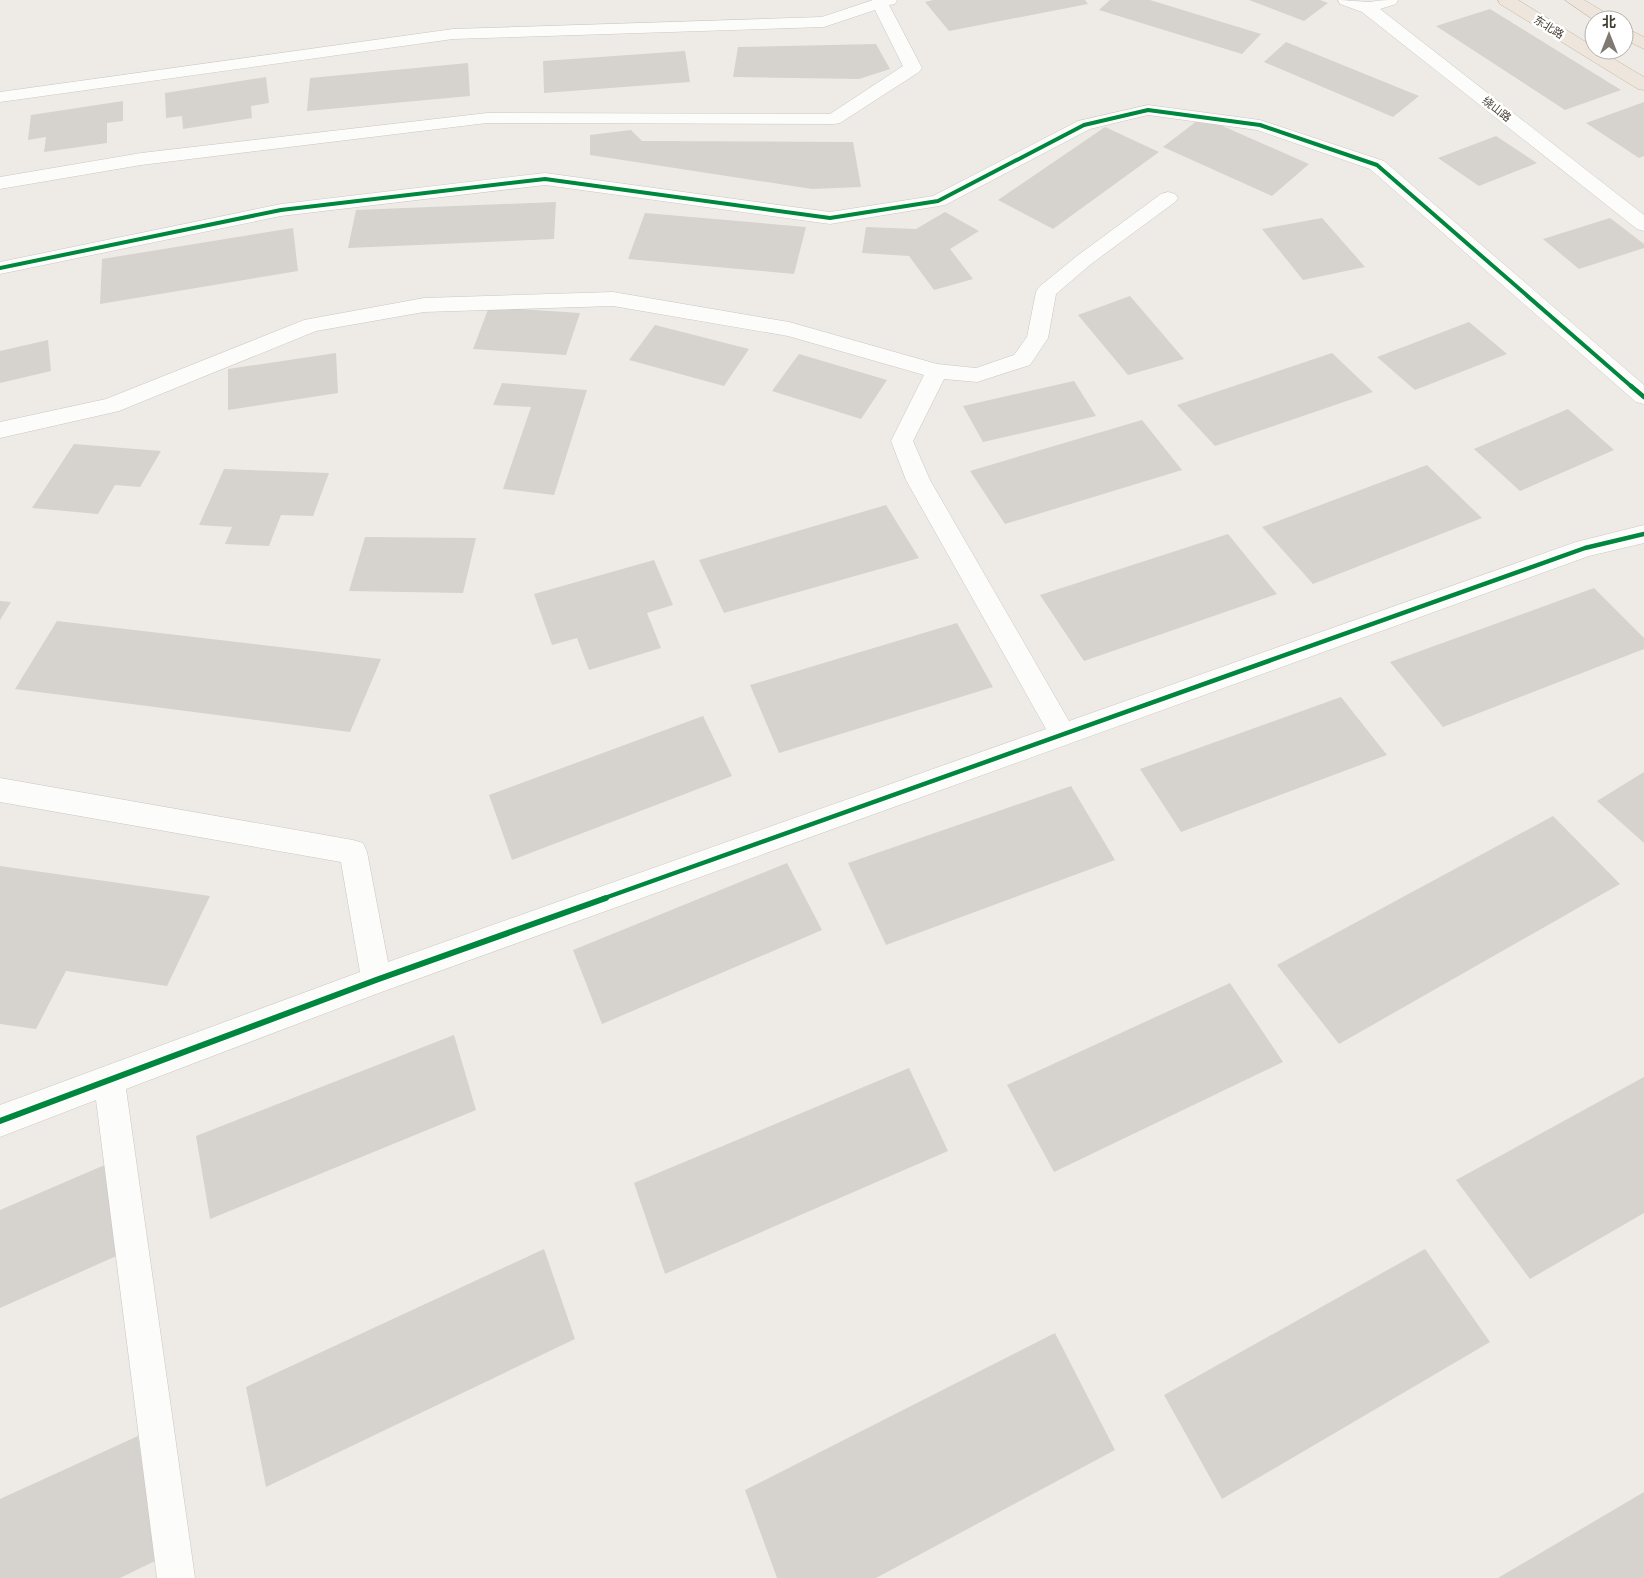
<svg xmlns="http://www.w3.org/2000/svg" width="1644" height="1578" font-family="Montserrat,'Noto Sans SC',sans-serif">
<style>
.building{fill:#d6d2cd}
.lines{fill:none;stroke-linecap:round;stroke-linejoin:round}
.minor-casing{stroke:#cac7c2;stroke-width:1}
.trunk-casing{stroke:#c5b7a2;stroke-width:1}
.minor{fill:#fcfcfb;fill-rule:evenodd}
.trunk{fill:#eee6dc;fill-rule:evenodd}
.cycleway-far2-casing{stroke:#fff;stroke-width:5.5}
.cycleway-far1-casing{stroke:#fff;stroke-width:8}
.cycleway-casing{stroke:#fff;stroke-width:9}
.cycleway-far2{stroke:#00873e;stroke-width:4}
.cycleway-far1{stroke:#00873e;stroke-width:4.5}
.cycleway{stroke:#00873e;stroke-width:6}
.labels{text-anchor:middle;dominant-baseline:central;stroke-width:5;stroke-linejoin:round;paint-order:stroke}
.far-street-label{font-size:11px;fill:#433c33;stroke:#fff}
</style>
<rect width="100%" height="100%" fill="#eeebe6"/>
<g class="building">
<path d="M 933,0 L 1085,0 L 1088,4 L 949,31 L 925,2 Z"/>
<path d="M 1110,0 L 1150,0 L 1261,34 L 1242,54 L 1099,10 Z"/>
<path d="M 1249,0 L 1320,0 L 1328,3 L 1304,21 Z"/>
<path d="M 1490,9 L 1621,90 L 1565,110 L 1436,26 Z"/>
<path d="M 1286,42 L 1419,96 L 1393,117 L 1264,62 Z"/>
<path d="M 876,44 L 890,69 L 859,79 L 733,77 L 738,47 Z"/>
<path d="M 685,51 L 690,82 L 544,93 L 543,61 Z"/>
<path d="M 468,63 L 470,96 L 307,111 L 310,78 Z"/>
<path d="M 266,77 L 269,103 L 251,106 L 252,118 L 183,129 L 182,116 L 166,118 L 165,93 Z"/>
<path d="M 123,101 L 123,121 L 107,123 L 107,143 L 44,152 L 46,137 L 28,140 L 31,115 Z"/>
<path d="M 1644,102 L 1644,156 L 1639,158 L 1586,123 Z"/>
<path d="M 1202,117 L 1309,164 L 1272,196 L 1163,147 Z"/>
<path d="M 1105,127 L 1159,152 L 1053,229 L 998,200 Z"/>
<path d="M 631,130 L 642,141 L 853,142 L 861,187 L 812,189 L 590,155 L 590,135 Z"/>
<path d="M 1496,136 L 1537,163 L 1479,186 L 1438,158 Z"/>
<path d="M 556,202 L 554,239 L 348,248 L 356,210 Z"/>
<path d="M 945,212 L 979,231 L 950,249 L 973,279 L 934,290 L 909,256 L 862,253 L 866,227 L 916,229 Z"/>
<path d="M 645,213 L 806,227 L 794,274 L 628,259 Z"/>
<path d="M 1322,218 L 1365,267 L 1303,280 L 1262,229 Z"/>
<path d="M 1610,218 L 1644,244 L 1644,248 L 1579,269 L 1543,239 Z"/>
<path d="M 293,228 L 298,271 L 100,304 L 102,259 Z"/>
<path d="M 1130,296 L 1184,359 L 1128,375 L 1078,315 Z"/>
<path d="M 489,307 L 580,313 L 566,355 L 473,349 Z"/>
<path d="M 1469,322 L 1507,354 L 1415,390 L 1377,357 Z"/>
<path d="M 655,325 L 749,349 L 724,386 L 629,360 Z"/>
<path d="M 48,340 L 51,371 L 0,383 L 0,351 Z"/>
<path d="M 336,353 L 338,393 L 228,410 L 228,369 Z"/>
<path d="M 1332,353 L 1373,392 L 1215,446 L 1177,405 Z"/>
<path d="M 799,354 L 887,380 L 861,419 L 772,391 Z"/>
<path d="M 1074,381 L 1096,416 L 983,442 L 963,406 Z"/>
<path d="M 502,383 L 587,390 L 554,495 L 503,489 L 531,407 L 493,405 Z"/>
<path d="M 1568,409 L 1614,450 L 1520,491 L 1474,449 Z"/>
<path d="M 1142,420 L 1182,470 L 1005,524 L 970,471 Z"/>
<path d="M 74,444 L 161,451 L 140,487 L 115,485 L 98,514 L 32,508 Z"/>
<path d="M 1427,465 L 1482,518 L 1313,584 L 1262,527 Z"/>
<path d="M 224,469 L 329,473 L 313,516 L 281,515 L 269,546 L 225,544 L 232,527 L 199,525 Z"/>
<path d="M 886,505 L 919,558 L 724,613 L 699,560 Z"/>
<path d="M 1228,534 L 1277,594 L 1084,661 L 1040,595 Z"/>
<path d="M 365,537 L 476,538 L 463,593 L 349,591 Z"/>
<path d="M 654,560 L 673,605 L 647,613 L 661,648 L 589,670 L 577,638 L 552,645 L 534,594 Z"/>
<path d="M 1594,588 L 1644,638 L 1644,649 L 1443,727 L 1390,662 Z"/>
<path d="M 0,601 L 11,602 L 0,620 Z"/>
<path d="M 57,621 L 381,659 L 350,732 L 15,689 Z"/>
<path d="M 957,623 L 993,687 L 779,753 L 750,685 Z"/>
<path d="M 1341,697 L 1387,755 L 1181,832 L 1140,769 Z"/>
<path d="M 703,716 L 732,776 L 512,860 L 489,795 Z"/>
<path d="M 1644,772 L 1644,843 L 1597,801 Z"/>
<path d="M 1071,786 L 1115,860 L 886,945 L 848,863 Z"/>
<path d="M 1553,816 L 1620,884 L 1339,1044 L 1277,965 Z"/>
<path d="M 787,863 L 822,930 L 602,1024 L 573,950 Z"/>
<path d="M 0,866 L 210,896 L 167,986 L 66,971 L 36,1029 L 0,1024 Z"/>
<path d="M 1230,983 L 1283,1062 L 1054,1172 L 1007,1085 Z"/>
<path d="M 454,1035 L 476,1110 L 210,1219 L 196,1136 Z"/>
<path d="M 909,1068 L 948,1151 L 665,1274 L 634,1183 Z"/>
<path d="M 1644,1077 L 1644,1213 L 1530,1279 L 1456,1180 Z"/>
<path d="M 107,1164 L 123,1253 L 0,1308 L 0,1210 Z"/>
<path d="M 544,1249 L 575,1339 L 266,1487 L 246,1387 Z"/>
<path d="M 1425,1249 L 1490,1342 L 1222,1499 L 1164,1395 Z"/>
<path d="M 1055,1333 L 1115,1450 L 876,1578 L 777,1578 L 745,1490 Z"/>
<path d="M 138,1436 L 157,1560 L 120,1578 L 0,1578 L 0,1499 Z"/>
<path d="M 1644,1492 L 1644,1578 L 1498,1578 Z"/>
</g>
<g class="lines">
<g class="minor-casing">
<g id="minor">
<path d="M 873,0 L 897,0 L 895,4 L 889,5 L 922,68 L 919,72 L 840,123 L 834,124 L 487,123 L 141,165 L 0,189 L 0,177 L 141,153 L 487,113 L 830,114 L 903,66 L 875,10 L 824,27 L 453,39 L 0,102 L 0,92 L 453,29 L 822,17 Z"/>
<path d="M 1338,0 C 1345,0 1366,2 1370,2 C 1379,0 1389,0 1398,0 L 1396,4 L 1380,9 L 1644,215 L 1644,231 L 1637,229 L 1362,12 L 1340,4 Z"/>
<path d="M 1148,105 L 1260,120 L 1384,161 L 1644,385 L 1644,404 L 1636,402 L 1370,169 L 1257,130 L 1148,115 L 1090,129 L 945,205 L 830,224 L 545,185 L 281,216 L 0,274 L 0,262 L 281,204 L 545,173 L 830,212 L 933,196 L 1078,121 Z"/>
<path d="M 1168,192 L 1175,194 L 1178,198 L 1175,202 L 1091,264 L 1056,294 L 1048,338 L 1030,365 L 977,382 L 944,379 L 913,441 L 930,480 L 1069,721 L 1576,542 L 1644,525 L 1644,543 L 1589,556 L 376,994 L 126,1089 L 195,1578 L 157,1578 L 96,1100 L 0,1137 L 0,1105 L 360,972 L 341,862 L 0,802 L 0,778 L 353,840 L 363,843 L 367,852 L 388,962 L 1046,729 L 906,480 L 891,441 L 924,375 L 788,336 L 613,306 L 424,312 L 316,331 L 119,411 L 0,438 L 0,422 L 106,399 L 304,320 L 424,298 L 613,292 L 789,322 L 937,364 L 976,368 L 1014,355 L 1027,337 L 1036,292 L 1039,287 L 1077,256 L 1161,194 Z"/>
</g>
</g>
<g class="trunk-casing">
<g id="trunk">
<path d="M 1498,0 L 1518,0 L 1594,47 L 1594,50 L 1599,50 L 1644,77 L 1644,90 L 1638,89 L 1500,4 Z"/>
<path d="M 1565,0 L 1584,0 L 1611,16 L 1613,20 L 1594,20 Z"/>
<path d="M 1624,27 L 1644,37 L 1644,49 L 1624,39 Z"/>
</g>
</g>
<use href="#minor" class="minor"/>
<use href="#trunk" class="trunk"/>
<g class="cycleway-far2-casing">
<path id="cycleway-far2" d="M 0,268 L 281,210 L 545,179 L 830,218 L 938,201 L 1084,125 L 1148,110 L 1260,125 L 1377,165 L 1632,387"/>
</g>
<g class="cycleway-far1-casing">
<g id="cycleway-far1">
<path d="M 1631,386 L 1644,397"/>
<path d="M 602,899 L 1585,548 L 1644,534"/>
</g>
</g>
<g class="cycleway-casing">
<path id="cycleway" d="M 0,1121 L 376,980 L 606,898"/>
</g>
<use href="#cycleway-far2" class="cycleway-far2"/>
<use href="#cycleway-far1" class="cycleway-far1"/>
<use href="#cycleway" class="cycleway"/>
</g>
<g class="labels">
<g class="far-street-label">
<text transform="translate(1549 27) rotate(32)">东北路</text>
<text transform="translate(1497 109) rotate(38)">绕山路</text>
</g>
</g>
<g transform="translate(1609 35)"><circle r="24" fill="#ffffff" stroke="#b4b1ad"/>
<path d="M0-4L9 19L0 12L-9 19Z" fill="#7f7972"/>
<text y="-8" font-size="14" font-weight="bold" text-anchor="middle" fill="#433c33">北</text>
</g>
</svg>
